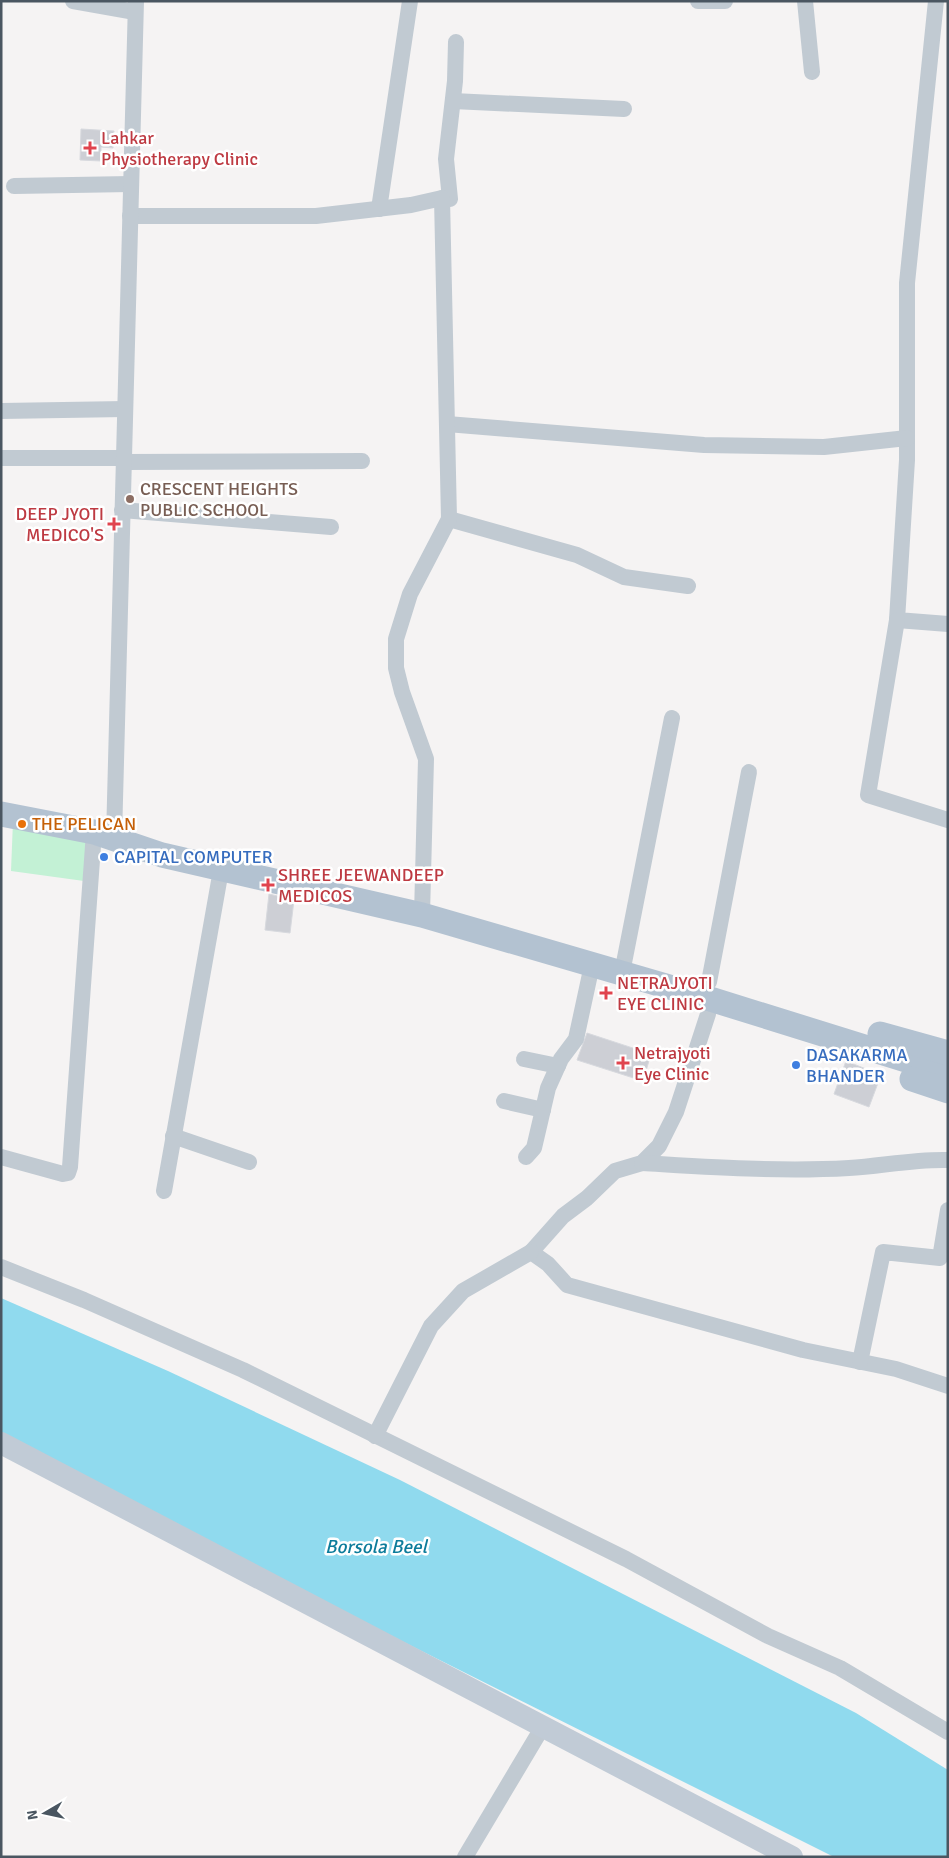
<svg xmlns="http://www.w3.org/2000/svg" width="949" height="1858" font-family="Signika,sans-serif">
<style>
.green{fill:#c3f1d5}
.water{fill:#90daee}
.building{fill:#cdcfd5;stroke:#d7d9de}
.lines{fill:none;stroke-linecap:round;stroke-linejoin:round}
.street{stroke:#c1cad2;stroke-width:16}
.secondary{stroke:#c1cbd6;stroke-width:22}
.primary{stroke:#b3c2d1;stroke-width:25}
.health-dot{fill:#e0444e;stroke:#fff;stroke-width:2}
.education-dot{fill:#8d6e63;stroke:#fff;stroke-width:2}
.food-dot{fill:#e8710a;stroke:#fff;stroke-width:2}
.shop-dot{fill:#3f7fe0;stroke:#fff;stroke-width:2}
.labels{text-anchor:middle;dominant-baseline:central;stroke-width:5;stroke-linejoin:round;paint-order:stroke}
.health-label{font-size:18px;fill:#be3a42;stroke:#fff;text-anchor:start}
.education-label{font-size:18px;fill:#785e54;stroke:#fff;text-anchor:start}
.food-label{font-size:18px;fill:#c56008;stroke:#fff;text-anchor:start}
.shop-label{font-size:18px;fill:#366cbe;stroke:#fff;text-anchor:start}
.water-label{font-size:19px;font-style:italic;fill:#0c7c9b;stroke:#fff}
</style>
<rect width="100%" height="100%" fill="#f5f3f3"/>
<path class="green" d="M 13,821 L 88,835 L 84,881 L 11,871 Z"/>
<path class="water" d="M 1,1298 L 168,1371 L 400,1480 L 856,1713 L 948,1770 L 948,1857 L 834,1857 L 1,1441 Z"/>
<g class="building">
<path d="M 81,129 L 114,131 L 113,148 L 101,147 L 101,161 L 80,160 Z"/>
<path d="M 269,894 L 294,900 L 290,933 L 265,930 Z"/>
<path d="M 587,1033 L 651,1054 L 643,1081 L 577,1060 Z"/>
<path d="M 846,1061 L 881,1075 L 869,1107 L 834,1094 Z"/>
</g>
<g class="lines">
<g class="street">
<path d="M 73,1 L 135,12"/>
<path d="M 698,1 L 725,1"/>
<path d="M 805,1 L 812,72"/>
<path d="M 936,1 L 907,283 L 907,460 L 897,620 L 948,624"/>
<path d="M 453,101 L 624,109"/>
<path d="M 14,186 L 131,184"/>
<path d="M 379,209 L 410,1"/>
<path d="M 130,216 L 316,216 L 411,205 L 442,198 L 450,199 L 446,159 L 455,81 L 456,42"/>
<path d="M 1,411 L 125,409"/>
<path d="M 447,424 L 704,445 L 824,447 L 907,438"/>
<path d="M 1,458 L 124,458"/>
<path d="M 124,462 L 362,461"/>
<path d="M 122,510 L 331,527"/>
<path d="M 449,519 L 577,555 L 624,577 L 688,586"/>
<path d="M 897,620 L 868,795 L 948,820"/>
<path d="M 114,838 L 136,1"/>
<path d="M 422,915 L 426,759 L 402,692 L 396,668 L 396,639 L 410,594 L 449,519 L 442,198"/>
<path d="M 622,973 L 672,718"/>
<path d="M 709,982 L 749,772"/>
<path d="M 708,1014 L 676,1112 L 659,1146 L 642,1163 L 615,1171 L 587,1198 L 563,1216 L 531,1252 L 548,1264 L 567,1285 L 803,1350 L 896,1369 L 948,1386"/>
<path d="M 524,1059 L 558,1066"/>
<path d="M 504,1101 L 543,1110"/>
<path d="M 173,1136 L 249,1162"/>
<path d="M 1,1157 L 63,1174 L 68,1173 L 70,1167 L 94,832"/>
<path d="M 526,1157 L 534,1148 L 548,1088 L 561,1059 L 576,1039 L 592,965"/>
<path d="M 642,1163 C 711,1167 780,1172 849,1168 C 882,1166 914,1159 948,1160"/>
<path d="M 164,1191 L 221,870"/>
<path d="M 1,1267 L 84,1300 L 243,1370 L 626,1559 L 768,1636 L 840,1668 L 948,1732"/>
<path d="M 860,1362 L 883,1252 L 940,1258 L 948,1210"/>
<path d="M 375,1436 L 431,1326 L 463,1291 L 531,1252"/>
<path d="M 465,1857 L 542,1728"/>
</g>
<path class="secondary" d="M 1,1443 L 792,1857"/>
<g class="primary">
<path d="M 1,814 L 94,832 L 162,855 L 422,915 L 707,998 L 948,1073"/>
<path d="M 880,1034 L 948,1053"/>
<path d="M 912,1079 L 948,1091"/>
</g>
</g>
<g class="health-dot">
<path d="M87.5 140.5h5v5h5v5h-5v5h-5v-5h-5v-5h5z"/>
<path d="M111.5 516.5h5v5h5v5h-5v5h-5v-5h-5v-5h5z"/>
<path d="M265.5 877.5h5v5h5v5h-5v5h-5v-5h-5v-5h5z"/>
<path d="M603.5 985.5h5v5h5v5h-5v5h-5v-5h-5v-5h5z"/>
<path d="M620.5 1055.5h5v5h5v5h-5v5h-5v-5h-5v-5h5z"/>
</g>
<circle class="education-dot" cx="130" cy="499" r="5"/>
<circle class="food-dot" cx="22" cy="824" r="5"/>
<g class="shop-dot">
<circle cx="104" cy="857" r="5"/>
<circle cx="796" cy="1065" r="5"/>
</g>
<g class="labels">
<g class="health-label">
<text x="101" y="138">Lahkar<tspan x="101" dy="21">Physiotherapy Clinic</tspan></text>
<text x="104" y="514" text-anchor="end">DEEP JYOTI<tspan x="104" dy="21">MEDICO'S</tspan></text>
<text x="278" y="875">SHREE JEEWANDEEP<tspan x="278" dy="21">MEDICOS</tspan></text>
<text x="617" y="983">NETRAJYOTI<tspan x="617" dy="21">EYE CLINIC</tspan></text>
<text x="634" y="1053">Netrajyoti<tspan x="634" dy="21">Eye Clinic</tspan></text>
</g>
<g class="education-label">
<text x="140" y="489">CRESCENT HEIGHTS<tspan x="140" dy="21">PUBLIC SCHOOL</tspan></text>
</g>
<g class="food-label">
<text x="32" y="824">THE PELICAN</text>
</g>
<g class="shop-label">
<text x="114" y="857">CAPITAL COMPUTER</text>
<text x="806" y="1055">DASAKARMA<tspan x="806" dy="21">BHANDER</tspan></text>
</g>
<g class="water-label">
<text x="376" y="1547">Borsola Beel</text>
</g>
</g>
<rect width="949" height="1858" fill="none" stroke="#4a5661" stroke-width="5"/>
<g transform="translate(45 1813) rotate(261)" stroke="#ffffff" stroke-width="4" paint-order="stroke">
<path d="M0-4L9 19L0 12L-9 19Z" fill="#4a5661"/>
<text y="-8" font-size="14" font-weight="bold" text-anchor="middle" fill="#4a5661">N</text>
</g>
</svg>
